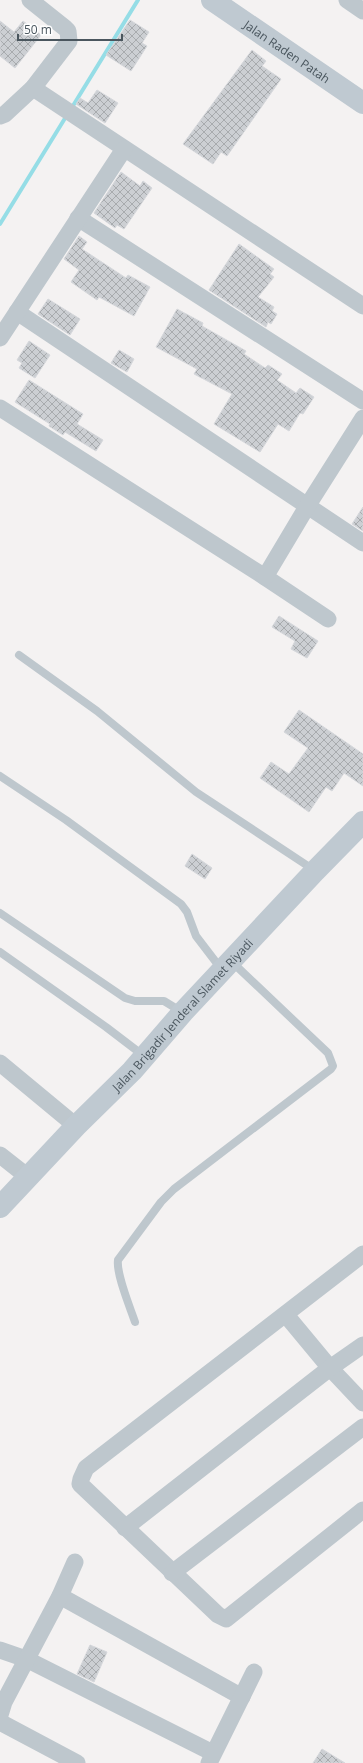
<svg xmlns="http://www.w3.org/2000/svg" width="363" height="1763" font-family="'Open Sans',sans-serif">
<style>
.lines{fill:none;stroke-linecap:round;stroke-linejoin:round}
.stream{stroke:#95dde6;stroke-width:4}
.building{fill:url(#building-cross-hatch);stroke:#d6d8dc}
.lane{stroke:#bec7cd;stroke-width:8}
.street{stroke:#bec7cd;stroke-width:17}
.secondary{stroke:#bfc9d1;stroke-width:22}
.labels{text-anchor:middle;dominant-baseline:central;stroke-width:4;stroke-linejoin:round;paint-order:stroke}
.street-label{font-size:12px;fill:#4a565e;stroke:#fff}
</style>
<defs>
<pattern id="building-cross-hatch" width="8" height="8" patternUnits="userSpaceOnUse"><rect width="8" height="8" fill="#cccfd3"/><path d="M0 0l8 8M0 8l8-8" fill="none" stroke="#a8abae"/></pattern>
</defs>
<rect width="100%" height="100%" fill="#f4f2f2"/>
<g class="lines">
<g class="stream">
<path d="M 71,109 L 138,0"/>
<path d="M 0,224 L 67,115"/>
</g>
</g>
<g class="building">
<path d="M 130,20 L 149,32 L 142,43 L 147,46 L 131,71 L 106,55 Z"/>
<path d="M 0,21 L 14,32 L 23,21 L 41,35 L 15,68 L 0,56 Z"/>
<path d="M 252,50 L 266,61 L 262,66 L 281,79 L 227,156 L 221,152 L 213,164 L 183,144 Z"/>
<path d="M 97,90 L 118,103 L 105,123 L 76,104 L 80,98 L 88,103 Z"/>
<path d="M 121,172 L 140,186 L 143,181 L 152,188 L 124,229 L 117,225 L 115,228 L 94,213 Z"/>
<path d="M 79,236 L 87,242 L 82,249 L 126,278 L 128,275 L 150,287 L 134,316 L 99,297 L 97,300 L 71,282 L 79,270 L 64,259 Z"/>
<path d="M 239,244 L 274,269 L 270,274 L 274,277 L 258,297 L 274,307 L 272,311 L 277,314 L 271,324 L 268,322 L 266,327 L 209,290 Z"/>
<path d="M 48,299 L 80,319 L 70,335 L 38,314 Z"/>
<path d="M 177,309 L 203,323 L 202,326 L 246,351 L 244,354 L 265,368 L 268,365 L 282,374 L 277,380 L 296,393 L 300,388 L 314,397 L 303,414 L 300,413 L 289,431 L 278,424 L 260,452 L 214,424 L 232,394 L 194,374 L 197,369 L 156,347 Z"/>
<path d="M 29,341 L 50,355 L 35,378 L 19,368 L 22,363 L 17,360 Z"/>
<path d="M 119,350 L 134,359 L 127,372 L 111,363 Z"/>
<path d="M 29,380 L 83,414 L 77,424 L 103,440 L 96,451 L 65,432 L 63,435 L 49,426 L 50,424 L 15,402 Z"/>
<path d="M 363,507 L 363,531 L 352,524 Z"/>
<path d="M 279,616 L 318,641 L 307,658 L 291,649 L 295,641 L 272,627 Z"/>
<path d="M 299,710 L 363,754 L 363,786 L 344,773 L 332,791 L 326,787 L 309,812 L 260,778 L 271,762 L 289,774 L 308,748 L 284,732 Z"/>
<path d="M 192,854 L 212,868 L 205,879 L 185,866 Z"/>
<path d="M 90,1645 L 107,1652 L 94,1682 L 77,1674 Z"/>
<path d="M 322,1749 L 345,1763 L 313,1763 Z"/>
</g>
<g class="lines">
<g class="lane">
<path d="M 19,655 L 97,711 L 196,792 L 314,870"/>
<path d="M 0,776 L 66,820 L 181,904 L 187,912 L 196,936 L 222,970"/>
<path d="M 0,913 L 125,998 L 135,1001 L 164,1001 L 182,1012"/>
<path d="M 0,952 L 106,1027 L 144,1056"/>
<path d="M 135,1322 C 130,1307 116,1274 118,1260 L 161,1202 L 174,1189 L 331,1069 L 333,1066 L 328,1053 L 232,962"/>
</g>
<g class="street">
<path d="M 347,0 L 363,11"/>
<path d="M 33,88 L 363,306"/>
<path d="M 0,116 L 5,114 L 33,88 L 69,41 L 68,31 L 65,28 L 30,0"/>
<path d="M 78,218 L 363,401"/>
<path d="M 17,312 L 363,543"/>
<path d="M 0,338 L 124,149"/>
<path d="M 0,408 L 265,577 L 328,619"/>
<path d="M 265,577 L 308,505 L 363,418"/>
<path d="M 0,1063 L 76,1126"/>
<path d="M 0,1155 L 28,1177"/>
<path d="M 363,1254 L 86,1468 L 81,1479 L 80,1484 L 218,1615 L 226,1619 L 363,1510"/>
<path d="M 286,1315 L 330,1368 L 363,1403"/>
<path d="M 125,1528 L 330,1368 L 363,1345"/>
<path d="M 172,1573 L 363,1427"/>
<path d="M 60,1596 L 242,1697"/>
<path d="M 0,1650 L 26,1659 L 213,1753"/>
<path d="M 0,1715 L 4,1702 L 60,1596 L 75,1562"/>
<path d="M 0,1722 L 77,1763"/>
<path d="M 209,1763 L 254,1672"/>
</g>
<g class="secondary">
<path id="s1" d="M 212,0 L 363,103"/>
<path id="s2" d="M 0,1207 L 76,1126 L 132,1071 L 183,1012 L 315,871 L 363,822"/>
</g>
</g>
<g class="labels">
<g class="street-label">
<text stroke="none"><textPath href="#s1" startOffset="91">Jalan Raden Patah</textPath></text>
<text stroke="none"><textPath href="#s2" startOffset="265">Jalan Brigadir Jenderal Slamet Riyadi</textPath></text>
</g>
</g>
<path d="M18 34v6h104v-6" fill="none" stroke="#4a565e" stroke-width="2"/>
<text x="24" y="34" font-size="12" fill="#4a565e" stroke="#ffffff" stroke-width="3" paint-order="stroke">50 m</text>
</svg>
